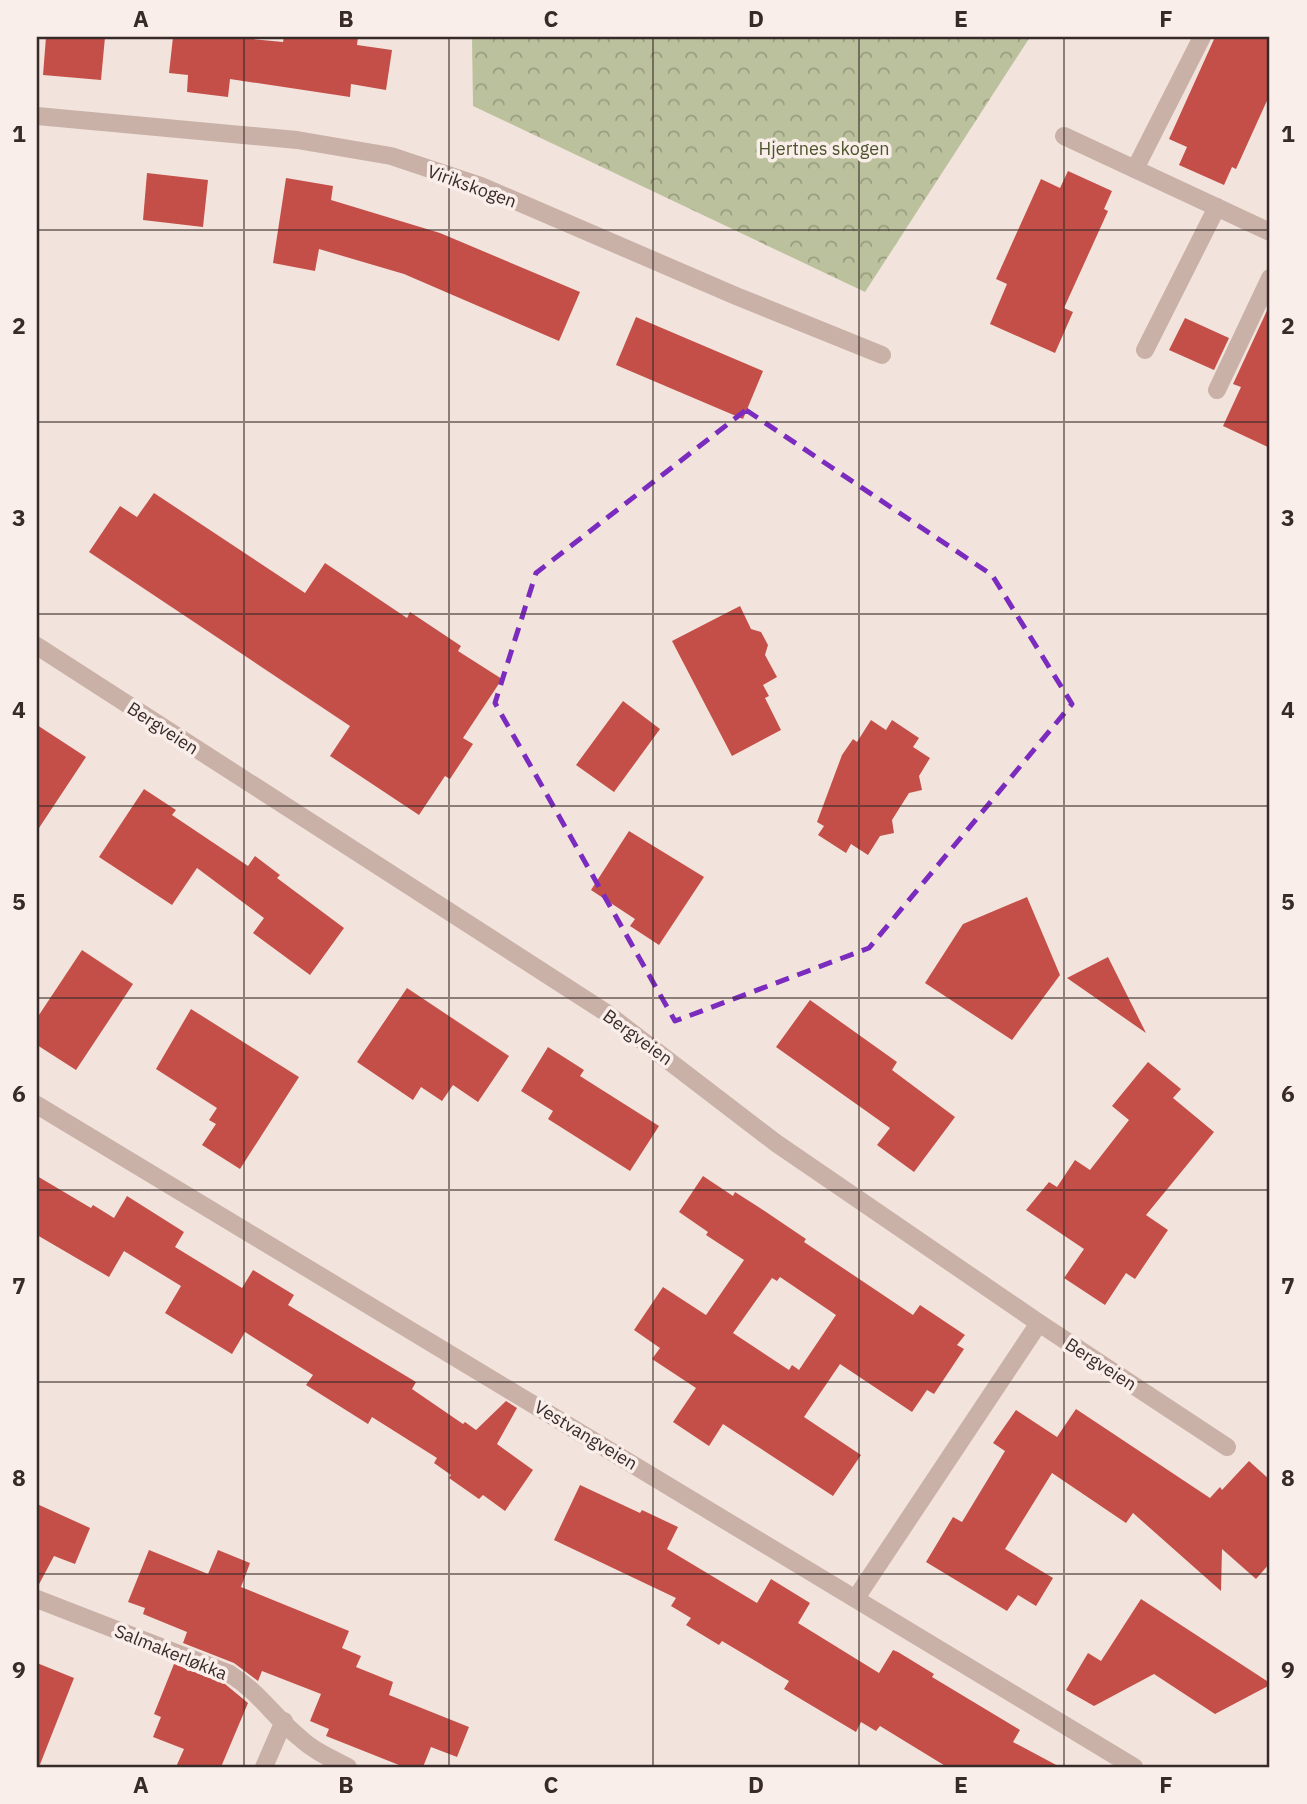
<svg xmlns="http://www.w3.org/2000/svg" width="1307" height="1804" font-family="'IBM Plex Sans',sans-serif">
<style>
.park{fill:url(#park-crowns)}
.building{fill:#c44f48;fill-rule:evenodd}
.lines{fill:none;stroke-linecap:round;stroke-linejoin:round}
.minor{stroke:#cab1a8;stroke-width:18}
.marked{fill:none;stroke:#7b2cbf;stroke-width:5;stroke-dasharray:14 9;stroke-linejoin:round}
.grid{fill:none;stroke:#372a28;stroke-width:2;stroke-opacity:0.55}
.labels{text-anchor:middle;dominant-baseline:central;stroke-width:7;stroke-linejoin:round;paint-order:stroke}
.park-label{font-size:18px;fill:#4d552c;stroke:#f9eee9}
.street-label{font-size:18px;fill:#372a28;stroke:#f9eee9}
.neatline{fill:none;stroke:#372a28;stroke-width:2.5}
.grid-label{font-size:23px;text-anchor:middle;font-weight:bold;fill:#372a28}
</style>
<defs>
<pattern id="park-crowns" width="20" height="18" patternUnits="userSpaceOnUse" patternTransform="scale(1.75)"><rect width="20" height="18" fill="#bbc19c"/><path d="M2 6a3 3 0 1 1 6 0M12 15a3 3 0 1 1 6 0" fill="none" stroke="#999d7f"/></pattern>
</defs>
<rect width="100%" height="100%" fill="#f2e4dc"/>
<path class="park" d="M 472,37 L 1030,37 L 865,292 L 473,106 Z"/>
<g class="building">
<path d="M 46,37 L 105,37 L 101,80 L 43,75 Z"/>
<path d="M 173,37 L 232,37 L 283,42 L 284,37 L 358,37 L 357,45 L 392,50 L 386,90 L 351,84 L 350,97 L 230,79 L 228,97 L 187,92 L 188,75 L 169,73 Z"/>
<path d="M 1215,37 L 1270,37 L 1270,94 L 1236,169 L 1232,167 L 1224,185 L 1179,165 L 1187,147 L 1169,139 Z"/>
<path d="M 1068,171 L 1112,191 L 1104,209 L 1108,211 L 1064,308 L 1073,312 L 1055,353 L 990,324 L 1007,284 L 996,279 L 1041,179 L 1060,188 Z"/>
<path d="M 147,173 L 208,180 L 203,227 L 143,220 Z"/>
<path d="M 286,178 L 333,186 L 331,200 L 440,233 L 580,292 L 559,341 L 404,274 L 319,249 L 315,271 L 273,263 Z"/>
<path d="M 1270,304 L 1270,448 L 1223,426 L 1241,387 L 1233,384 Z"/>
<path d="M 636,317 L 763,371 L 743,419 L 616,365 Z"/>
<path d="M 1185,318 L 1229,338 L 1214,370 L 1169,350 Z"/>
<path d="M 154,493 L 305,593 L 325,563 L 407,618 L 410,612 L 461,646 L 458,651 L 502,679 L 463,738 L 473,744 L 450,779 L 445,776 L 419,815 L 330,756 L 350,726 L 89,552 L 120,506 L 137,517 Z"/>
<path d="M 740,606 L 751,629 L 761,632 L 768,645 L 765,655 L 777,677 L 763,685 L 769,696 L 765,698 L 781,730 L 732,756 L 672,641 Z"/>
<path d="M 623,701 L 660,729 L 614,792 L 576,765 Z"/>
<path d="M 871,720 L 886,730 L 892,720 L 919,738 L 913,747 L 930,758 L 919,776 L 922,790 L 909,793 L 892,820 L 894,833 L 880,836 L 868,855 L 851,844 L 846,853 L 818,835 L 824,826 L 817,822 L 842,755 L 853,739 L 857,742 Z"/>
<path d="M 37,725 L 86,757 L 37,831 Z"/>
<path d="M 144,789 L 176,810 L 172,815 L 248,866 L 255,856 L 280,875 L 277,878 L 344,928 L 310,975 L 253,933 L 264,918 L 197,868 L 172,905 L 99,857 Z"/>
<path d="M 629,831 L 704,877 L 659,945 L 630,926 L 635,919 L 591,890 Z"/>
<path d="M 1027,897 L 1060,975 L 1012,1040 L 925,983 L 963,924 Z"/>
<path d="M 82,950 L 133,984 L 76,1070 L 37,1045 L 37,1018 Z"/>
<path d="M 1108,957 L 1146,1033 L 1067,978 Z"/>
<path d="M 407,988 L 509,1056 L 478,1102 L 453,1085 L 442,1101 L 421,1087 L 413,1100 L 357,1062 Z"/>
<path d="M 810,1000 L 897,1062 L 892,1070 L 955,1117 L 914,1172 L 877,1145 L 890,1128 L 776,1047 Z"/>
<path d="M 191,1009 L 299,1077 L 240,1169 L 202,1145 L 216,1124 L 209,1120 L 217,1108 L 156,1069 Z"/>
<path d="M 548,1047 L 584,1070 L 580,1076 L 659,1126 L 630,1171 L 548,1119 L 553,1111 L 521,1091 Z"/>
<path d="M 1148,1062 L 1181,1089 L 1173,1098 L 1214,1132 L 1146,1215 L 1168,1230 L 1135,1279 L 1126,1273 L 1105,1305 L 1064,1278 L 1084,1249 L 1026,1210 L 1049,1182 L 1057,1187 L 1075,1160 L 1090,1170 L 1129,1120 L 1112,1106 Z"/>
<path d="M 37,1176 L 91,1208 L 93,1205 L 114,1218 L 127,1196 L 184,1232 L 175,1247 L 242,1288 L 253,1270 L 294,1295 L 288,1305 L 416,1382 L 412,1389 L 463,1424 L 465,1422 L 476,1430 L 506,1401 L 517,1408 L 497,1444 L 533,1470 L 505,1511 L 483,1495 L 479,1499 L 449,1478 L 451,1475 L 434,1463 L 437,1458 L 372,1417 L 368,1424 L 306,1385 L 313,1375 L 245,1332 L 232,1354 L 165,1313 L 181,1286 L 124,1251 L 109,1277 L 37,1235 Z"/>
<path d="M 703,1176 L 733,1196 L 735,1192 L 760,1208 L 806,1239 L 804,1242 L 913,1315 L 920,1305 L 965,1335 L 957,1345 L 964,1349 L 934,1394 L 927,1390 L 912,1412 L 840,1364 L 804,1417 L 861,1455 L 833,1496 L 723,1424 L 709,1446 L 673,1422 L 696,1388 L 652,1359 L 660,1348 L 634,1330 L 663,1287 L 706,1315 L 744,1260 L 706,1235 L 708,1232 L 679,1212 ZM 780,1277 L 836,1315 L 799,1370 L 792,1365 L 789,1370 L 733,1333 L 772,1278 L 777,1281 Z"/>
<path d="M 1076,1409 L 1210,1498 L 1220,1487 L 1222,1490 L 1249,1461 L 1270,1480 L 1270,1563 L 1256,1579 L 1222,1549 L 1221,1591 L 1133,1513 L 1126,1523 L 1052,1473 L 1005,1549 L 1053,1578 L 1036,1606 L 1018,1595 L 1007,1611 L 926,1562 L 953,1517 L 962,1522 L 1005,1451 L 993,1443 L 1016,1410 L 1057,1437 Z"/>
<path d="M 580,1485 L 640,1513 L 642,1510 L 678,1527 L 667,1549 L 757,1603 L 771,1579 L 810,1603 L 798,1623 L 879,1673 L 893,1650 L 898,1652 L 934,1674 L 932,1677 L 1020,1730 L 1013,1742 L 1060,1767 L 947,1767 L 880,1726 L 876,1731 L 861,1722 L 856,1732 L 784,1689 L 789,1681 L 722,1641 L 719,1645 L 686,1625 L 691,1618 L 671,1606 L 676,1598 L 554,1540 Z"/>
<path d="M 37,1504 L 90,1528 L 75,1564 L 54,1556 L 37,1588 Z"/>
<path d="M 149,1550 L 208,1574 L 218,1550 L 250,1563 L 241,1587 L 349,1631 L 342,1648 L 361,1656 L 356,1667 L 393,1682 L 389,1695 L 469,1727 L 457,1757 L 431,1747 L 423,1767 L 404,1767 L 326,1736 L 329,1729 L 310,1721 L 321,1694 L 262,1671 L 258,1681 L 234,1663 L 183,1643 L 187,1632 L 143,1614 L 145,1608 L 128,1602 Z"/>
<path d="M 1141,1599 L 1270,1683 L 1270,1685 L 1215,1714 L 1154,1674 L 1094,1706 L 1066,1690 L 1088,1653 L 1101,1661 Z"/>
<path d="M 37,1663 L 74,1678 L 39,1767 L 37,1767 Z"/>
<path d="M 174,1664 L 225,1684 L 248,1703 L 221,1767 L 176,1767 L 184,1749 L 153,1737 L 161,1717 L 154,1714 Z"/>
</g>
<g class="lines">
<g class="minor">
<path d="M 37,116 L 297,140 L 391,156 L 481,186 L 736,296 L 882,355"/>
<path d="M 1064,136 L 1270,232"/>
<path d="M 1135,169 L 1202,37"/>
<path d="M 1145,350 L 1217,207"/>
<path d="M 1217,390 L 1270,278"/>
<path d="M 37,646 L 605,1012 L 776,1143 L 1039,1323 L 1227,1447"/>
<path d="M 37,1105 L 1134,1767"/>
<path d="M 856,1598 L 1039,1323"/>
<path d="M 37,1599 L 230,1674 C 260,1693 274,1717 300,1738 C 314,1751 332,1759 348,1767"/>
<path d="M 264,1767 L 284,1721"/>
</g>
</g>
<path class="marked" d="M 746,410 L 992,575 L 1072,704 L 869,948 L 675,1021 L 495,703 L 536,573 Z"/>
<path class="grid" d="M 244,37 L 244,1767M 449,37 L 449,1767M 653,37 L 653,1767M 859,37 L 859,1767M 1064,37 L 1064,1767M 37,230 L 1270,230M 37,422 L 1270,422M 37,614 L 1270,614M 37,806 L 1270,806M 37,998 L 1270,998M 37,1190 L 1270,1190M 37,1382 L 1270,1382M 37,1574 L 1270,1574"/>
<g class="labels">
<g class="park-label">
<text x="824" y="148">Hjertnes skogen</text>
</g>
<g class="street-label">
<text transform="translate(472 186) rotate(20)">Virikskogen</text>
<text transform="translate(163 728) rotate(33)">Bergveien</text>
<text transform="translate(638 1037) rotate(36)">Bergveien</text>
<text transform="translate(1101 1364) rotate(33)">Bergveien</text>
<text transform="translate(586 1435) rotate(31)">Vestvangveien</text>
<text transform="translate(171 1652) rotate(22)">Salmakerløkka</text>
</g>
</g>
<rect width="1307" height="1804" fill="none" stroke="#f9eee9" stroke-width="77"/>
<rect x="38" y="38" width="1230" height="1728" class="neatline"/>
<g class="grid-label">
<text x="141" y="27">A</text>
<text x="346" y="27">B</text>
<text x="551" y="27">C</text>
<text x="756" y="27">D</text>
<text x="961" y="27">E</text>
<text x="1166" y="27">F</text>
<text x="19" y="142">1</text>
<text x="1288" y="142">1</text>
<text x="19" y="334">2</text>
<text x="1288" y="334">2</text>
<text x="19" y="526">3</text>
<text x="1288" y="526">3</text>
<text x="19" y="718">4</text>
<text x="1288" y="718">4</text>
<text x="19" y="910">5</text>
<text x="1288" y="910">5</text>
<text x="19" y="1102">6</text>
<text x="1288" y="1102">6</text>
<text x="19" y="1294">7</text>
<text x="1288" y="1294">7</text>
<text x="19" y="1486">8</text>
<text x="1288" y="1486">8</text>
<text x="19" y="1678">9</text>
<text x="1288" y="1678">9</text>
<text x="141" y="1793">A</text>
<text x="346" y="1793">B</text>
<text x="551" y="1793">C</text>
<text x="756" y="1793">D</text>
<text x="961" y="1793">E</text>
<text x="1166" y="1793">F</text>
</g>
</svg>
